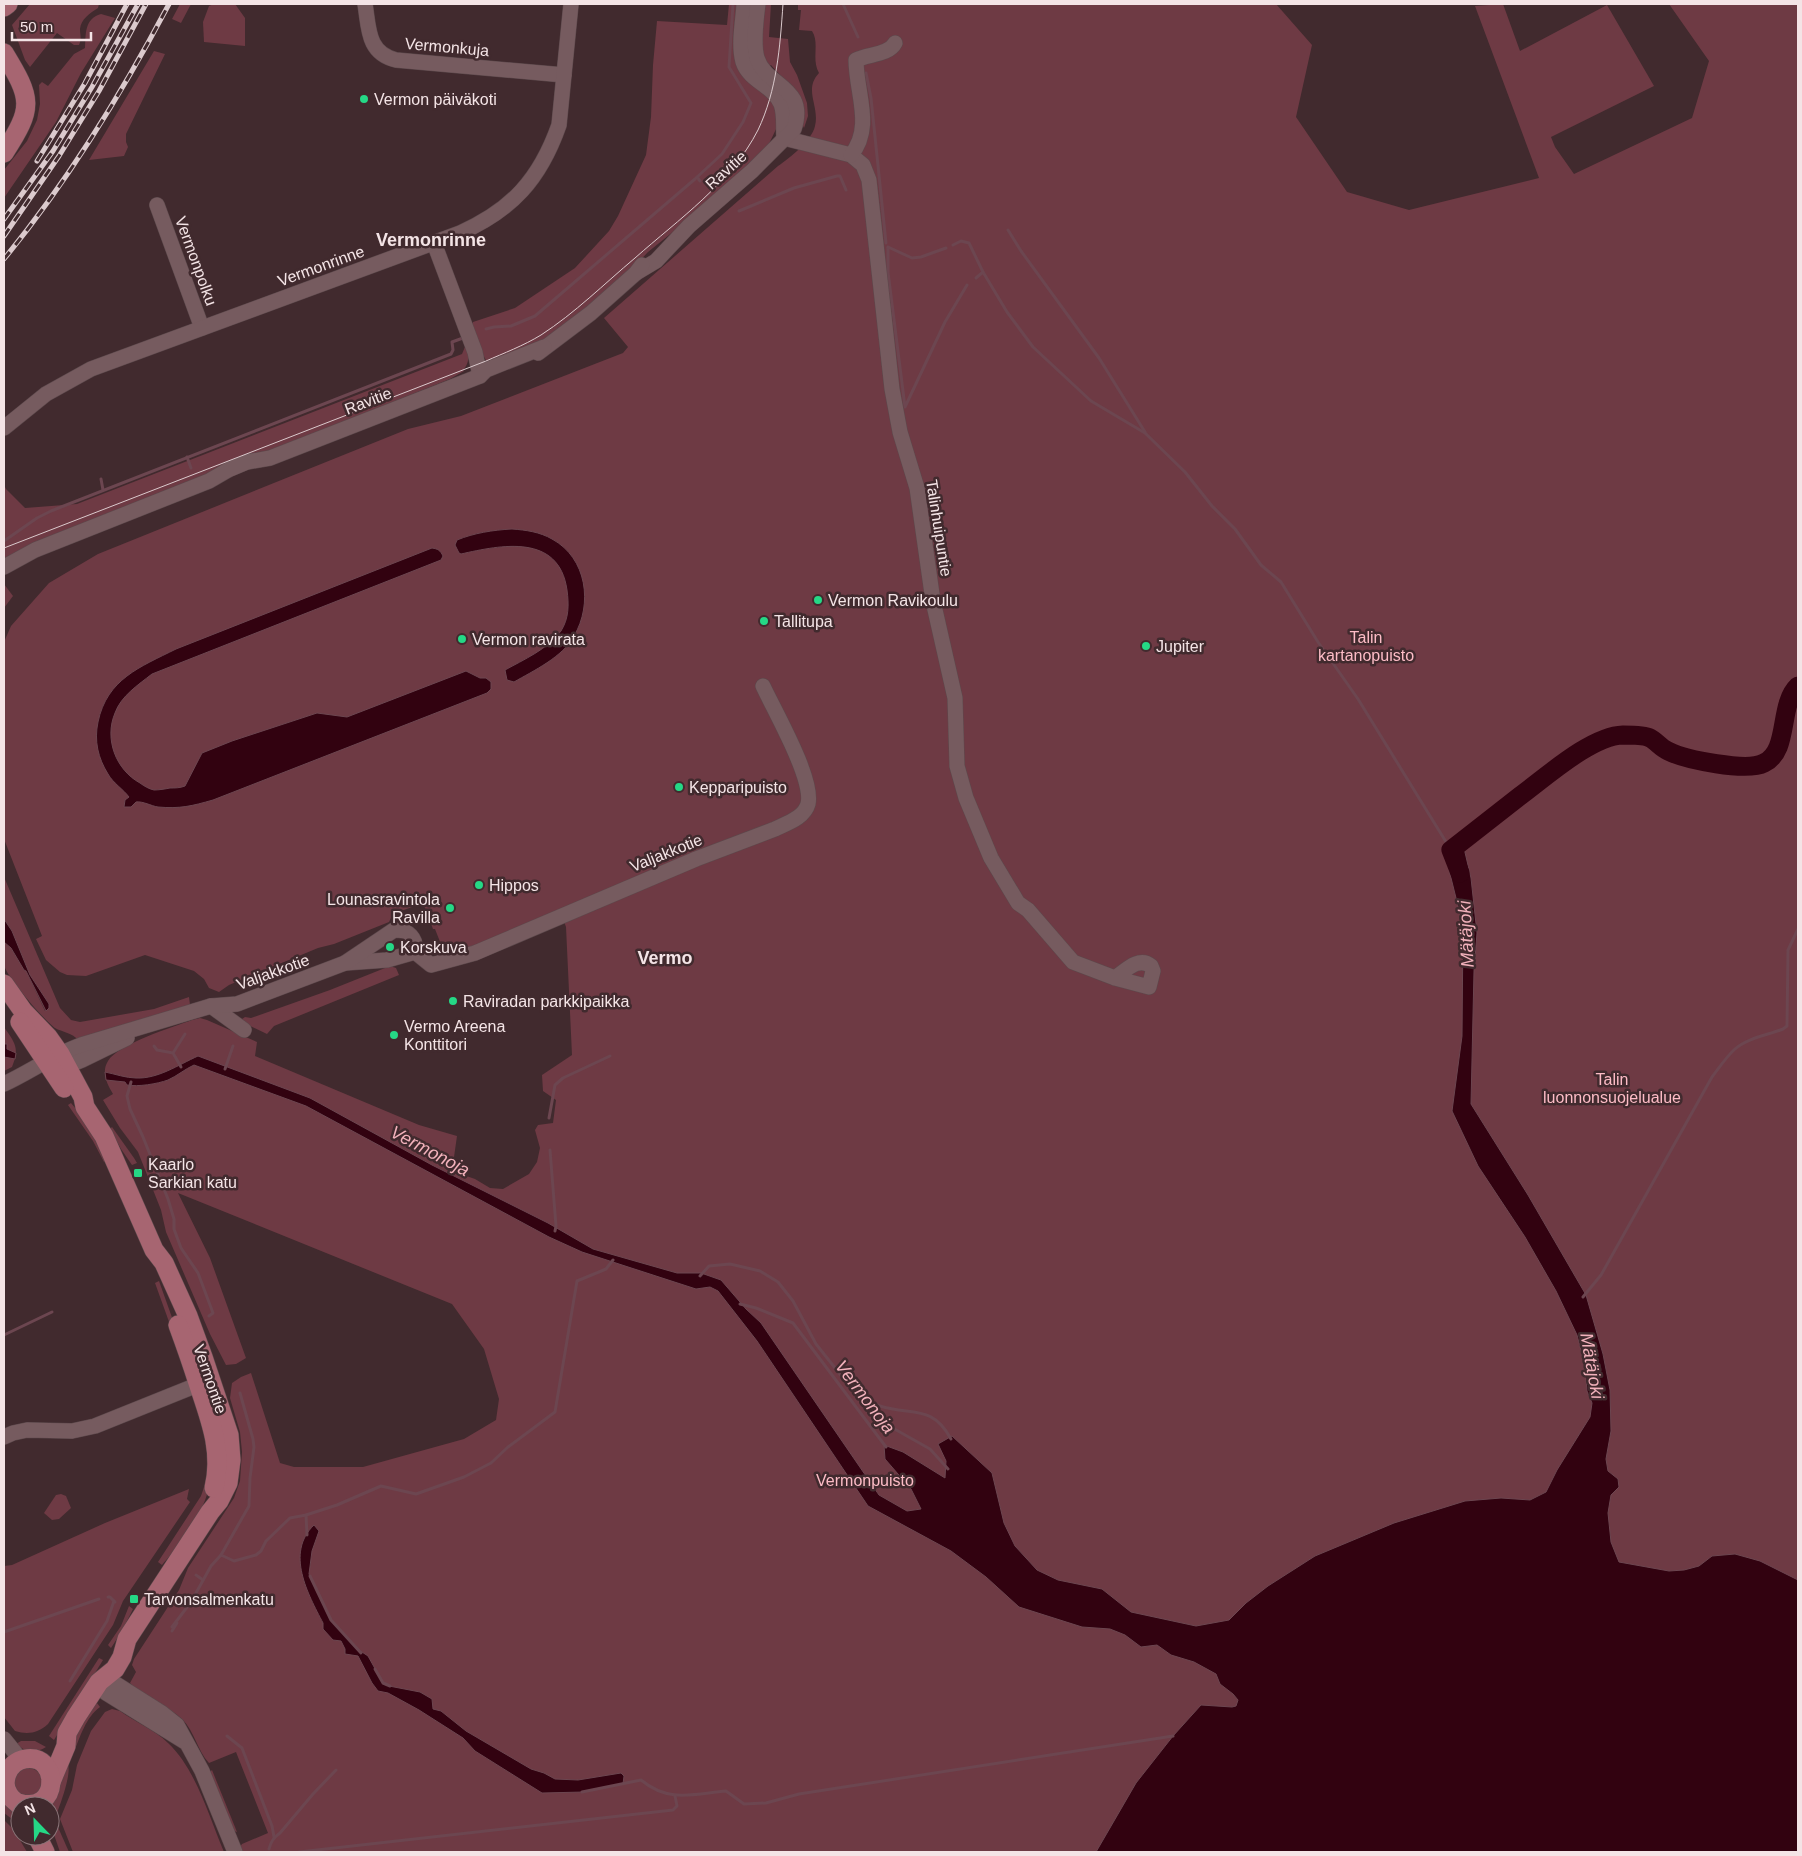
<svg xmlns="http://www.w3.org/2000/svg" width="1802" height="1856" font-family="Helvetica,sans-serif">
<style>
.green{fill:#6e3a44}
.water{fill:#320210;stroke:#6c4650}
.lines{fill:none;stroke-linecap:round;stroke-linejoin:round}
.stream{stroke:#6c4650;stroke-width:3}
.river{stroke:#320210;stroke-width:19}
.minor-casing{stroke:#5c494c;stroke-width:16}
.major-casing{stroke:#5c494c;stroke-width:20}
.minor{stroke:#765b5f;stroke-width:15}
.major{stroke:#a76571;stroke-width:19}
.tram{stroke:#dbcacd;stroke-width:1}
.rail-casing{stroke:#dbcacd;stroke-width:5}
.rail{stroke:#412a2e;stroke-width:3;stroke-dasharray:9;stroke-linecap:butt}
.poi-dot{fill:#25d886;stroke:#412a2e;stroke-width:2}
.labels{text-anchor:middle;dominant-baseline:central;stroke-width:5;stroke-linejoin:round;paint-order:stroke}
.street-label{font-size:16px;fill:#f4e4e6;stroke:#412a2e}
.poi-label{font-size:16px;fill:#f4e4e6;stroke:#412a2e;text-anchor:start}
.park-label{font-size:16px;fill:#fdbcc6;stroke:#412a2e}
.neighbourhood-label{font-size:18px;font-weight:bold;fill:#f4e4e6;stroke:#412a2e}
.water-label{font-size:18px;font-style:italic;fill:#f2b1bb;stroke:#412a2e}
</style>
<rect width="100%" height="100%" fill="#412a2e"/>
<g class="green">
<path d="M 30,4 L 99,4 L 98,8 C 90,13 81,19 80,29 C 80,35 82,39 79,45 L 74,45 L 57,33 L 30,67 L 25,60 L 12,25 Z"/>
<path d="M 180,4 L 191,4 L 181,23 L 172,19 Z"/>
<path d="M 214,4 L 235,4 L 245,18 L 245,46 L 204,42 L 203,22 L 209,6 Z"/>
<path d="M 729,4 L 741,4 L 776,105 L 777,127 L 768,146 L 679,227 L 648,252 L 628,273 L 574,320 L 545,340 L 488,364 L 470,331 L 473,322 L 515,308 L 575,268 L 609,231 L 618,216 L 646,155 L 651,117 L 653,65 L 657,21 L 727,25 Z"/>
<path d="M 762,4 L 771,4 L 769,37 L 788,39 L 790,62 L 797,75 L 807,103 L 808,116 L 804,128 L 781,76 L 771,65 L 769,66 L 762,54 Z"/>
<path d="M 798,4 L 1276,4 L 1312,45 L 1296,117 L 1347,192 L 1409,210 L 1539,178 L 1475,6 L 1503,4 L 1520,51 L 1607,5 L 1654,86 L 1551,137 L 1555,147 L 1574,174 L 1692,118 L 1709,61 L 1669,4 L 1798,4 L 1798,1622 L 1259,1691 L 1137,1852 L 243,1852 L 240,1847 L 242,1844 L 268,1833 L 236,1752 L 209,1763 C 197,1750 195,1732 182,1719 C 167,1705 144,1699 130,1683 L 136,1672 L 132,1665 L 134,1659 L 179,1590 L 188,1568 L 234,1498 L 240,1481 L 242,1452 L 240,1432 L 230,1398 L 232,1383 L 241,1377 L 251,1373 L 280,1463 L 294,1467 L 363,1467 L 464,1439 L 496,1420 L 499,1399 L 484,1349 L 452,1304 L 178,1193 L 210,1258 L 246,1358 L 236,1364 L 226,1365 L 210,1334 L 166,1232 L 161,1210 L 138,1152 L 120,1128 L 103,1100 L 113,1094 C 107,1084 101,1072 108,1061 C 118,1044 173,1027 192,1020 L 200,1018 L 207,1020 L 257,1042 L 255,1056 L 419,1125 L 457,1136 L 452,1171 L 475,1179 L 490,1188 L 503,1189 L 529,1174 L 537,1162 L 540,1148 L 535,1130 L 538,1125 L 553,1123 L 556,1100 L 543,1091 L 542,1075 L 572,1055 L 566,927 L 560,910 L 446,957 L 435,929 L 433,929 L 423,903 L 393,914 L 389,922 L 334,944 L 318,948 L 229,985 L 219,992 L 209,988 L 204,979 L 194,971 L 145,955 L 86,976 L 67,975 L 60,972 L 46,960 L 36,939 L 42,936 L 4,839 L 4,642 L 11,626 L 49,583 L 98,554 L 408,429 L 461,416 L 623,353 L 628,347 L 604,318 L 778,166 C 790,158 812,140 815,126 C 820,106 803,90 819,73 C 811,59 820,43 812,31 L 799,30 L 801,10 L 798,10 Z"/>
<path d="M 101,14 L 115,18 L 81,73 L 56,122 L 4,198 L 4,170 L 27,141 L 37,120 L 40,104 L 39,85 L 42,82 L 48,86 L 74,54 L 85,48 C 86,34 84,19 101,14 Z"/>
<path d="M 154,51 L 165,54 L 126,134 L 126,142 L 128,147 L 124,156 L 89,160 Z"/>
<path d="M 467,342 C 468,352 471,362 463,370 L 464,371 L 450,379 L 4,559 L 4,485 L 6,489 L 25,508 L 77,504 L 462,354 Z"/>
<path d="M 4,584 L 13,596 L 4,608 Z"/>
<path d="M 4,877 L 60,1008 L 71,1020 L 80,1022 L 154,1009 L 189,997 L 190,1005 L 78,1040 C 73,1033 62,1032 55,1028 C 44,1020 6,976 4,965 C 3,958 4,949 4,942 L 11,948 L 24,970 L 26,971 L 45,1011 L 49,1004 L 30,975 L 12,931 L 4,919 Z"/>
<path d="M 390,966 L 396,968 L 399,975 L 274,1026 L 267,1034 L 244,1023 L 242,1019 L 245,1017 L 251,1018 L 330,990 Z"/>
<path d="M 4,1027 C 15,1043 20,1048 12,1067 L 4,1071 Z"/>
<path d="M 71,1103 L 86,1121 L 108,1160 L 104,1162 L 93,1141 L 68,1105 Z"/>
<path d="M 112,1127 L 134,1158 L 137,1163 L 132,1165 L 121,1149 L 110,1129 Z"/>
<path d="M 159,1281 L 185,1354 L 181,1355 L 155,1283 Z"/>
<path d="M 204,1413 C 227,1455 208,1506 182,1542 C 177,1550 168,1557 162,1565 L 158,1562 L 201,1496 C 212,1467 210,1443 202,1414 Z"/>
<path d="M 189,1489 L 187,1499 L 190,1502 L 123,1601 L 113,1625 L 48,1724 C 38,1733 28,1735 15,1731 L 4,1717 L 4,1566 L 12,1565 L 105,1523 Z"/>
<path d="M 61,1494 L 66,1496 L 71,1508 L 59,1519 L 52,1520 L 44,1513 L 56,1495 Z"/>
<path d="M 129,1606 L 133,1609 L 122,1631 L 111,1648 L 108,1645 L 121,1626 Z"/>
<path d="M 99,1658 L 103,1660 L 54,1740 L 49,1736 Z"/>
<path d="M 97,1703 L 100,1707 C 86,1717 80,1737 74,1752 L 76,1731 L 92,1706 Z"/>
<path d="M 112,1709 L 120,1711 C 135,1722 155,1730 168,1743 C 196,1769 209,1817 224,1852 L 73,1852 L 60,1819 L 72,1790 L 77,1765 L 91,1731 L 105,1712 Z"/>
<path d="M 21,1741 L 35,1741 L 46,1747 C 35,1754 25,1752 16,1744 Z"/>
<path d="M 67,1761 C 73,1771 61,1802 57,1813 L 50,1817 L 50,1806 L 49,1806 Z"/>
<circle cx="28" cy="1782" r="14"/>
<path d="M 212,1770 L 237,1832 L 234,1831 L 210,1772 Z"/>
<path d="M 4,1802 L 20,1813 L 20,1825 L 4,1813 Z"/>
<path d="M 4,1820 L 14,1830 L 27,1852 L 4,1852 Z"/>
<path d="M 50,1823 L 57,1825 L 69,1852 L 60,1852 Z"/>
</g>
<g class="water">
<path d="M 512,529 C 526,530 540,532 552,539 C 587,558 593,604 574,636 C 563,657 533,671 514,682 L 507,680 L 505,670 C 523,660 548,649 561,631 C 569,618 569,605 567,590 C 559,533 501,545 461,554 L 459,553 L 455,545 L 457,540 C 474,533 493,530 512,529 Z"/>
<path d="M 432,548 C 438,549 440,550 443,556 L 441,560 L 152,674 C 138,685 121,696 115,713 C 104,739 116,770 140,783 C 144,786 149,789 154,790 C 159,790 165,789 170,788 C 175,788 180,788 185,786 L 202,753 L 232,741 L 317,713 L 347,717 L 466,671 L 480,678 L 486,678 L 491,682 L 491,689 L 487,693 L 213,800 C 192,806 180,809 158,807 C 151,806 143,801 136,802 L 131,807 L 124,807 L 125,800 L 129,797 C 123,789 113,783 108,774 C 98,758 94,741 98,722 C 107,679 140,667 176,649 Z"/>
<path d="M 1464,848 L 1471,878 L 1477,933 L 1474,971 L 1471,1104 L 1528,1195 L 1586,1295 L 1603,1354 L 1610,1390 L 1611,1431 L 1606,1459 L 1608,1471 L 1618,1479 L 1619,1487 L 1611,1495 L 1608,1513 L 1611,1542 L 1619,1562 L 1669,1571 L 1684,1570 L 1699,1566 L 1712,1556 L 1735,1554 L 1760,1561 L 1798,1580 L 1798,1852 L 1096,1852 L 1136,1783 L 1173,1736 L 1201,1705 L 1232,1707 L 1236,1706 L 1238,1700 L 1233,1694 L 1220,1684 L 1216,1674 L 1194,1662 L 1171,1655 L 1157,1645 L 1141,1647 L 1125,1635 L 1110,1629 L 1082,1627 L 1019,1607 L 986,1577 L 951,1551 L 868,1506 L 757,1341 L 718,1291 L 710,1287 L 696,1289 L 582,1252 L 549,1237 L 306,1106 L 194,1065 C 185,1069 177,1076 168,1080 C 157,1084 138,1087 127,1085 L 125,1082 L 106,1080 L 105,1072 C 115,1074 126,1078 136,1078 C 158,1079 178,1065 198,1056 L 310,1098 L 432,1165 L 548,1223 L 593,1249 L 677,1273 L 701,1273 L 721,1280 L 746,1309 L 761,1323 L 879,1495 L 907,1511 L 921,1509 L 911,1489 L 885,1459 L 884,1445 L 903,1452 L 945,1478 L 946,1461 L 938,1444 L 952,1436 L 992,1473 L 1004,1523 L 1015,1546 L 1037,1570 L 1058,1580 L 1102,1589 L 1131,1612 L 1196,1626 L 1229,1620 L 1246,1603 L 1268,1586 L 1315,1556 L 1394,1523 L 1465,1501 L 1501,1498 L 1530,1500 L 1546,1492 L 1557,1470 L 1590,1417 L 1592,1403 L 1587,1391 L 1585,1366 L 1577,1335 L 1556,1291 L 1525,1237 L 1478,1166 L 1452,1111 L 1462,1036 L 1463,926 L 1445,854 L 1451,850 Z"/>
<path d="M 4,919 L 12,931 L 30,975 L 49,1004 L 49,1008 L 46,1011 L 26,971 L 24,970 L 11,948 L 4,942 Z"/>
<path d="M 4,1044 L 7,1044 L 7,1049 L 16,1053 L 15,1059 L 4,1057 Z"/>
<path d="M 314,1525 L 319,1531 L 312,1551 L 309,1574 L 331,1620 L 359,1650 L 368,1656 L 383,1683 L 389,1686 L 420,1692 L 432,1699 L 433,1709 L 441,1711 L 466,1731 L 531,1769 L 544,1773 L 555,1779 L 578,1780 L 621,1773 L 624,1776 L 623,1784 L 584,1792 L 542,1793 L 475,1751 L 463,1738 L 419,1710 L 388,1693 L 378,1691 L 372,1683 L 358,1656 L 345,1654 L 345,1649 L 341,1641 L 333,1640 L 323,1629 L 323,1623 C 308,1594 285,1553 314,1525 Z"/>
</g>
<g class="lines">
<g class="stream">
<path d="M 843,4 L 858,37"/>
<path d="M 866,73 L 871,98 L 886,243"/>
<path d="M 697,177 L 700,181"/>
<path d="M 739,211 L 794,188 L 837,176 L 840,176 L 846,190"/>
<path d="M 1008,230 L 1021,251 L 1099,358 L 1145,432"/>
<path d="M 953,245 L 961,241 L 969,243 L 983,272 L 1007,312 L 1033,347 L 1091,401 L 1145,433 L 1185,472 L 1212,506 L 1235,529 L 1261,565 L 1281,582 L 1318,642 L 1358,699 L 1451,850"/>
<path d="M 888,247 L 888,272 L 905,407 L 945,322 L 967,285"/>
<path d="M 888,247 L 912,258 L 921,257 L 946,248"/>
<path d="M 976,278 L 983,272"/>
<path d="M 486,329 L 494,327 L 511,326 L 535,316 L 695,179 L 722,154 L 743,122 L 751,103 L 729,67 L 733,4"/>
<path d="M 187,457 L 191,468"/>
<path d="M 101,479 L 103,490"/>
<path d="M 4,541 L 37,518 L 51,511 L 451,354 L 453,350 L 452,342 L 463,338"/>
<path d="M 154,1046 L 157,1050 L 173,1053 L 181,1067"/>
<path d="M 173,1053 L 185,1034"/>
<path d="M 225,1069 L 233,1046"/>
<path d="M 131,1082 L 127,1096 L 130,1109 L 143,1137 L 168,1199 L 174,1219 L 174,1229 L 181,1248 L 198,1273 L 213,1313 L 209,1316"/>
<path d="M 549,1118 L 555,1085 L 563,1078 L 610,1056"/>
<path d="M 550,1150 L 556,1226 L 555,1231"/>
<path d="M 700,1276 L 709,1266 L 730,1264 L 760,1271 L 778,1282 L 793,1301 L 816,1344 L 866,1407 L 882,1422 L 930,1449 L 948,1469"/>
<path d="M 1583,1297 L 1601,1275 L 1712,1077 C 1719,1068 1726,1057 1735,1049 C 1747,1038 1768,1035 1783,1029 L 1787,1026 L 1788,950 L 1798,929"/>
<path d="M 740,1304 L 756,1308 L 793,1323 L 886,1447"/>
<path d="M 4,1335 L 52,1312"/>
<path d="M 859,1397 C 866,1400 873,1404 880,1406 C 912,1416 932,1404 951,1439"/>
<path d="M 306,1515 L 307,1535"/>
<path d="M 221,1555 L 234,1561 L 256,1555 L 261,1551 L 266,1541 L 290,1518 L 306,1515 L 337,1505 L 381,1486 L 416,1494 L 464,1477 L 491,1463 L 508,1447 L 555,1412 L 577,1281 L 606,1269 L 613,1260"/>
<path d="M 196,1575 L 203,1580"/>
<path d="M 310,1576 L 331,1620 L 361,1653"/>
<path d="M 108,1597 L 110,1597 L 115,1602"/>
<path d="M 172,1627 L 191,1602 L 211,1566 L 221,1555 L 249,1506 L 250,1478 L 254,1447 L 253,1439 L 240,1393"/>
<path d="M 172,1631 L 177,1623"/>
<path d="M 4,1632 L 99,1599"/>
<path d="M 375,1669 L 383,1683 L 390,1686"/>
<path d="M 70,1681 L 107,1621 L 114,1601"/>
<path d="M 227,1736 L 242,1748 L 272,1826 L 274,1837"/>
<path d="M 582,1792 L 641,1780 C 669,1803 693,1794 726,1791 L 744,1804 L 766,1803 L 799,1794 L 1173,1736"/>
<path d="M 269,1849 C 271,1842 273,1838 280,1833 L 313,1794 L 336,1770"/>
<path d="M 299,1852 L 673,1810 L 677,1806 L 675,1796"/>
</g>
<path class="river" d="M 1460,873 L 1451,850 C 1474,832 1497,814 1520,796 C 1546,777 1591,736 1623,735 C 1630,735 1644,735 1650,738 C 1656,741 1661,748 1668,751 C 1686,760 1747,772 1764,763 C 1790,751 1778,705 1798,686"/>
<g class="minor-casing">
<g id="minor">
<path d="M 365,4 C 369,28 367,53 396,60 L 564,75"/>
<path d="M 744,4 C 743,22 738,44 743,62 C 750,82 773,85 781,104 C 785,115 783,127 784,138"/>
<path d="M 784,138 L 851,155 L 863,165 L 869,180 L 892,389 L 900,432 L 917,488 L 933,601 L 955,698 L 957,766 L 966,798 L 991,858 L 1018,903 L 1028,910 L 1073,962 L 1115,978 L 1149,987 L 1153,971 L 1151,966 C 1139,956 1126,970 1115,978"/>
<path d="M 851,155 C 874,127 856,93 856,60 C 868,54 889,55 895,43"/>
<path d="M 157,205 L 202,328"/>
<path d="M 434,243 L 475,352 L 480,376"/>
<path d="M 636,273 L 656,261 L 689,226 L 752,171 L 794,129 C 808,86 766,87 757,58 C 753,44 756,19 758,4"/>
<path d="M 538,353 L 591,313 L 636,273 L 642,265"/>
<path d="M 4,428 L 46,394 L 91,369 L 460,233 C 512,210 540,179 559,125 L 571,4"/>
<path d="M 4,567 L 35,550 L 209,481 L 228,470 L 247,462 L 270,458 L 480,376 L 486,370 L 544,347"/>
<path d="M 345,963 L 387,960 L 415,952"/>
<path d="M 211,1006 L 244,1030"/>
<path d="M 57,1070 L 82,1060 L 127,1038"/>
<path d="M 4,1084 C 30,1072 53,1055 81,1045 L 211,1006 L 237,1004 L 345,963 L 394,930 C 409,929 417,939 415,952 L 431,965 L 475,953 L 696,859 L 775,829 C 787,823 804,818 808,804 C 814,779 774,710 763,686"/>
<path d="M 4,1437 L 13,1433 L 27,1430 L 72,1431 L 95,1426 L 207,1381"/>
<path d="M 4,1739 L 21,1760"/>
<path d="M 185,1742 L 106,1693 L 99,1682 L 113,1682 L 162,1713 L 177,1725 L 202,1771 L 235,1852"/>
</g>
</g>
<g class="major-casing">
<g id="major">
<path d="M 4,7 L 8,4"/>
<path d="M 4,53 C 32,99 34,107 4,153"/>
<path d="M 4,984 L 23,1011 L 48,1037 L 60,1054 L 83,1097 L 85,1107 L 104,1136 L 154,1250 L 164,1263 L 188,1316 L 203,1357 L 229,1435 L 231,1460 L 228,1483 L 219,1501 L 210,1512 L 127,1639 L 122,1657 L 115,1669 L 99,1682 L 76,1717 L 67,1733 L 66,1746 L 51,1782"/>
<path d="M 20,1022 L 64,1088"/>
<path d="M 178,1325 C 185,1344 192,1364 198,1383 C 210,1419 223,1451 214,1488"/>
<path d="M 19,1803 C 60,1815 61,1753 25,1759 C 8,1762 0,1782 9,1795 C 12,1800 17,1802 20,1806"/>
<path d="M 37,1836 L 45,1852"/>
</g>
</g>
<use href="#minor" class="minor"/>
<use href="#major" class="major"/>
<path class="tram" d="M 4,548 L 486,361 C 504,353 523,346 541,335 C 575,313 604,284 635,258 C 679,219 731,183 758,130 C 777,90 780,47 783,4"/>
<g class="rail-casing">
<g id="rail">
<path d="M 37,161 L 85,83 L 127,4"/>
<path d="M 4,219 L 53,151 L 92,87 L 138,4"/>
<path d="M 4,236 L 59,156 L 99,91 L 146,4"/>
<path d="M 4,259 C 68,181 122,93 169,4"/>
</g>
</g>
<use href="#rail" class="rail"/>
</g>
<g class="poi-dot">
<circle cx="364" cy="99" r="5"/>
<circle cx="818" cy="600" r="5"/>
<circle cx="764" cy="621" r="5"/>
<circle cx="462" cy="639" r="5"/>
<circle cx="1146" cy="646" r="5"/>
<circle cx="679" cy="787" r="5"/>
<circle cx="479" cy="885" r="5"/>
<circle cx="450" cy="908" r="5"/>
<circle cx="390" cy="947" r="5"/>
<circle cx="453" cy="1001" r="5"/>
<circle cx="394" cy="1035" r="5"/>
<rect x="133" y="1168" width="10" height="10" rx="2.5"/>
<rect x="129" y="1594" width="10" height="10" rx="2.5"/>
</g>
<g class="labels">
<g class="street-label">
<text transform="translate(447 47) rotate(5)">Vermonkuja</text>
<text transform="translate(726 170) rotate(-42)">Ravitie</text>
<text transform="translate(196 261) rotate(70)">Vermonpolku</text>
<text transform="translate(321 266) rotate(-20)">Vermonrinne</text>
<text transform="translate(368 401) rotate(-21)">Ravitie</text>
<text transform="translate(939 528) rotate(81)">Talinhuipuntie</text>
<text transform="translate(666 853) rotate(-22)">Valjakkotie</text>
<text transform="translate(273 972) rotate(-20)">Valjakkotie</text>
<text transform="translate(210 1379) rotate(71)">Vermontie</text>
</g>
<g class="poi-label">
<text x="374" y="99">Vermon päiväkoti</text>
<text x="828" y="600">Vermon Ravikoulu</text>
<text x="774" y="621">Tallitupa</text>
<text x="472" y="639">Vermon ravirata</text>
<text x="1156" y="646">Jupiter</text>
<text x="689" y="787">Kepparipuisto</text>
<text x="489" y="885">Hippos</text>
<text x="440" y="899" text-anchor="end">Lounasravintola<tspan x="440" dy="18">Ravilla</tspan></text>
<text x="400" y="947">Korskuva</text>
<text x="463" y="1001">Raviradan parkkipaikka</text>
<text x="404" y="1026">Vermo Areena<tspan x="404" dy="18">Konttitori</tspan></text>
<text x="148" y="1164">Kaarlo<tspan x="148" dy="18">Sarkian katu</tspan></text>
<text x="144" y="1599">Tarvonsalmenkatu</text>
</g>
<g class="park-label">
<text x="1366" y="637">Talin<tspan x="1366" dy="18">kartanopuisto</tspan></text>
<text x="1612" y="1079">Talin<tspan x="1612" dy="18">luonnonsuojelualue</tspan></text>
<text x="865" y="1480">Vermonpuisto</text>
</g>
<g class="neighbourhood-label">
<text x="431" y="240">Vermonrinne</text>
<text x="665" y="958">Vermo</text>
</g>
<g class="water-label">
<text transform="translate(1466 934) rotate(-93)">Mätäjoki</text>
<text transform="translate(430 1151) rotate(28)">Vermonoja</text>
<text transform="translate(1592 1366) rotate(80)">Mätäjoki</text>
<text transform="translate(865 1397) rotate(53)">Vermonoja</text>
</g>
</g>
<rect width="1802" height="1856" fill="none" stroke="#f4e4e6" stroke-width="10"/>
<g transform="translate(35 1821) rotate(337)"><circle r="24" fill="#412a2e" stroke="#897478"/>
<path d="M0-4L9 19L0 12L-9 19Z" fill="#25d886"/>
<text y="-8" font-size="14" font-weight="bold" text-anchor="middle" fill="#f4e4e6">N</text>
</g>
<path d="M12 32v8h79v-8" fill="none" stroke="#f4e4e6" stroke-width="2.5"/>
<text x="20" y="32" font-size="15" fill="#f4e4e6" stroke="#412a2e" stroke-width="4" paint-order="stroke">50 m</text>
</svg>
